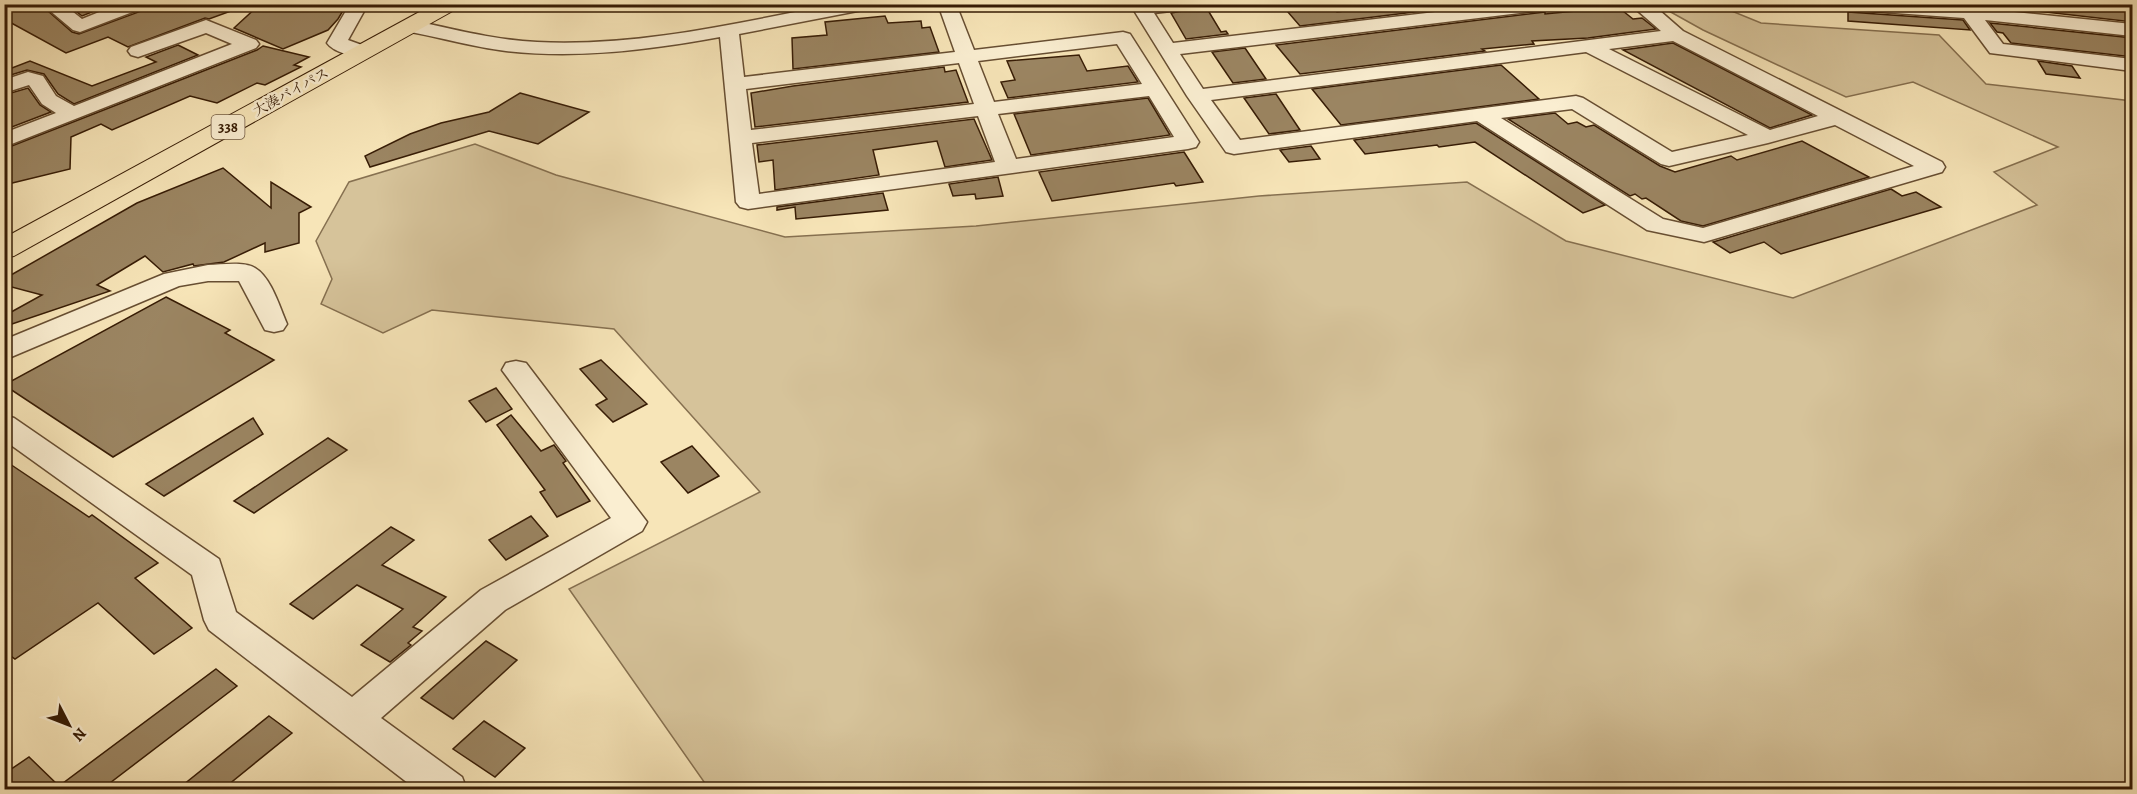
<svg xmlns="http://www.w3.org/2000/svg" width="2137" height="794" font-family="Alegreya,'Noto Serif JP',serif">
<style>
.green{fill:#d6c39a;stroke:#867050;stroke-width:1.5}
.building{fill:#9b8562;stroke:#371c05;stroke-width:1.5}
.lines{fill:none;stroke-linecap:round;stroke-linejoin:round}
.minor-casing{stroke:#674e32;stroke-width:3}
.highway-casing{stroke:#371c05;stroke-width:2}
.minor{fill:#faeed1;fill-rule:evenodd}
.highway{fill:#f7e5b8;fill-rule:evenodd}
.labels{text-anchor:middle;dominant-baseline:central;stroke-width:5;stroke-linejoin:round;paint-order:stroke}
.far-street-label{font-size:14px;fill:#371c05;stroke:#faeed1}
.shield{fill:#faeed1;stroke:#725b42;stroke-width:1.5}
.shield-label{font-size:15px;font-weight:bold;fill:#371c05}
</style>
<rect width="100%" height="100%" fill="#f7e5b8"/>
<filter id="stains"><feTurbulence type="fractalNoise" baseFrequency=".00333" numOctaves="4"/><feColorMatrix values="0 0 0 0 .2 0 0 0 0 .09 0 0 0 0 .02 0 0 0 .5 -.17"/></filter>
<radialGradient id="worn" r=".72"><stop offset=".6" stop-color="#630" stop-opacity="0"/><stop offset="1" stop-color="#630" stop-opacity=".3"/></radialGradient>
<path class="green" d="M 1658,5 L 1717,5 L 1761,23 L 1939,35 L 1986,84 L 2132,101 L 2132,789 L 709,789 L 569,589 L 760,492 L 614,329 L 432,310 L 383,333 L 321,304 L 332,279 L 316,241 L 349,182 L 475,144 L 556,175 L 785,237 L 976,226 L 1259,196 L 1467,182 L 1566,241 L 1793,298 L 2037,205 L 1994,172 L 2058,147 L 1913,82 L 1846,97 L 1703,30 Z"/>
<g class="building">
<path d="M 17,4 L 40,4 L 72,32 L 79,34 L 144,10 L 148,4 L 242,4 L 242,7 L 209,19 L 205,18 L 128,47 L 108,37 L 66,53 L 4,19 L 4,8 Z"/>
<path d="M 67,4 L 112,4 L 82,16 Z"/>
<path d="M 260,4 L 347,4 L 338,19 L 328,30 L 283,49 L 234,28 Z"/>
<path d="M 1281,4 L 1331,4 L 1337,12 L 1401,4 L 1480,4 L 1300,26 Z"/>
<path d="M 1976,4 L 2127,4 L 2133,11 L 2133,22 Z"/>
<path d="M 1206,7 L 1221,32 L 1226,31 L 1228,34 L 1186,39 L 1171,13 Z"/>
<path d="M 1618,7 L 1633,19 L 1642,18 L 1656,29 L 1588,38 L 1532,41 L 1534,44 L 1482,49 L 1485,51 L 1300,74 L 1276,45 L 1545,12 L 1545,14 Z"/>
<path d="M 1848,12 L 1963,20 L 1970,30 L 1848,21 Z"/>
<path d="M 885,16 L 888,23 L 921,21 L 922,28 L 930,27 L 939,52 L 793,69 L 792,38 L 827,35 L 825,22 Z"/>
<path d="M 1990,23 L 2133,38 L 2133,57 L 2011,43 L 2003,33 L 1997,32 Z"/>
<path d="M 1673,43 L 1812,115 L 1770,128 L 1623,50 Z"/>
<path d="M 178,45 L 198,55 L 74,104 L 58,94 L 44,74 L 27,70 L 4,77 L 4,71 L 30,61 L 92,86 L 156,62 L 146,57 Z"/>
<path d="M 263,46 L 309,57 L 294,65 L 301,67 L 265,85 L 257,83 L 217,103 L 190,96 L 112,130 L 101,124 L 71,137 L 70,169 L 4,185 L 4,149 L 257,50 Z"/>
<path d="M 1245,48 L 1266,79 L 1233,83 L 1212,52 Z"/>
<path d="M 1079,55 L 1087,71 L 1128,66 L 1138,82 L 1008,98 L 1001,82 L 1015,80 L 1007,61 Z"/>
<path d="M 2038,61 L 2072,66 L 2080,78 L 2046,74 Z"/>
<path d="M 1501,65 L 1539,99 L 1341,125 L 1312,89 Z"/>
<path d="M 944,67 L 945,72 L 956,70 L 968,102 L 755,127 L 751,93 L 793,86 Z"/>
<path d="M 28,88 L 40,105 L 51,112 L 4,130 L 4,95 Z"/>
<path d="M 520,93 L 589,112 L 538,144 L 489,131 L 370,167 L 365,156 L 410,134 L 441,123 L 489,112 Z"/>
<path d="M 1276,94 L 1300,130 L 1269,134 L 1244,98 Z"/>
<path d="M 1148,98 L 1170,135 L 1031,155 L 1014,114 Z"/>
<path d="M 1555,113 L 1568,124 L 1577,122 L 1586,127 L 1594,125 L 1660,166 L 1675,172 L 1731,156 L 1737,160 L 1802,141 L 1869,177 L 1703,226 L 1681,221 L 1646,198 L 1642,199 L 1635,194 L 1630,196 L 1508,119 Z"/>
<path d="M 974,119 L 992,160 L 945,167 L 937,141 L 873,150 L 879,175 L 775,190 L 773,160 L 759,162 L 757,145 Z"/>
<path d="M 1476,123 L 1605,205 L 1583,213 L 1475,142 L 1439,147 L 1437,145 L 1365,154 L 1354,140 Z"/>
<path d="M 1311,146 L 1320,159 L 1289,162 L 1280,150 Z"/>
<path d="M 1184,152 L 1203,182 L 1176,186 L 1174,183 L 1052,201 L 1039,172 Z"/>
<path d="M 223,168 L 271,208 L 271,182 L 311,207 L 299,213 L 299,243 L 265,252 L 265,243 L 224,262 L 194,266 L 193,264 L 163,272 L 145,256 L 97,285 L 110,291 L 6,326 L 4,316 L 42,295 L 4,285 L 4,279 L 137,203 Z"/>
<path d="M 998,177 L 1003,196 L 976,199 L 975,194 L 953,196 L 949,184 Z"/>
<path d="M 1891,189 L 1902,196 L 1916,192 L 1941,207 L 1781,254 L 1764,242 L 1730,253 L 1713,242 Z"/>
<path d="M 883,193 L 888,210 L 796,219 L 795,207 L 777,210 L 777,207 Z"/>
<path d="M 166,297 L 230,330 L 225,333 L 274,360 L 113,457 L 4,385 Z"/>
<path d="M 601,360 L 647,404 L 613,422 L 596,405 L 607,399 L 580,369 Z"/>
<path d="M 496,388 L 512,409 L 486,422 L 469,401 Z"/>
<path d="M 511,415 L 541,451 L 554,445 L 566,461 L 563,463 L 590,501 L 557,517 L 540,492 L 545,490 L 497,425 Z"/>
<path d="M 253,418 L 263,434 L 164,496 L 146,484 Z"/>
<path d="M 328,438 L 347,450 L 254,513 L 234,501 Z"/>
<path d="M 692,446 L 719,476 L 688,493 L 661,462 Z"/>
<path d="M 4,460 L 89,517 L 92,515 L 158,563 L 135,578 L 192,628 L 154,654 L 98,603 L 15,659 L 4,651 Z"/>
<path d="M 531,516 L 548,536 L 506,560 L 489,540 Z"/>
<path d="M 391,527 L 414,540 L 382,565 L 446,597 L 413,627 L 422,631 L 408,643 L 411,645 L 390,662 L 361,645 L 403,609 L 357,585 L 313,619 L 290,604 Z"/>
<path d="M 486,641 L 517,660 L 453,719 L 421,698 Z"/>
<path d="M 216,669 L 237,686 L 102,789 L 4,789 L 4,774 L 29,757 L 59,786 Z"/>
<path d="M 269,716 L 292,733 L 223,789 L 178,789 Z"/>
<path d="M 484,721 L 525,748 L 495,777 L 453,749 Z"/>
</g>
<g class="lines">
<g class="minor-casing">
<g id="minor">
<path d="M 42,4 L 63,4 L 82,19 L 119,4 L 146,4 L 143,8 L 80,32 L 73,30 Z"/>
<path d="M 350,4 L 368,4 L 348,40 L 370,48 L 373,52 L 370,56 C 359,59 334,53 327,43 Z"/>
<path d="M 836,4 L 877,4 L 868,9 L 739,34 L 744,77 L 955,52 L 938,4 L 956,4 L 974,50 L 1123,32 L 1130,34 L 1199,142 L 1196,147 L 1188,149 L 748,209 L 740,207 L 736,202 L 720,37 C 649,50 578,59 506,51 C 474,47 442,38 411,32 L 404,30 L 402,26 L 404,22 L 411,20 C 453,29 494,40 537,42 C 638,47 737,23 836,4 ZM 1117,44 L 1142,84 L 994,102 L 978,61 ZM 959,63 L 974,104 L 751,130 L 746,89 ZM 1149,96 L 1174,137 L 1016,159 L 998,114 ZM 978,116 L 995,162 L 759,194 L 752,143 Z"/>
<path d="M 1130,4 L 1197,4 L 1188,9 L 1154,13 L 1173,43 L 1503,4 L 1562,4 L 1553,9 L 1180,54 L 1203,89 L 1661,31 L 1630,4 L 1652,4 L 1683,31 L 1942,162 L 1945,167 L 1942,172 L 1704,242 L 1647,230 L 1477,121 L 1234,154 L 1226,152 L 1187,96 ZM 1673,41 L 1818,116 L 1770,130 L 1609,49 ZM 1586,52 L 1748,135 L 1672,152 L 1583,98 L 1576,96 L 1240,140 L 1211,100 ZM 1572,109 L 1661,164 L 1669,166 L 1768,143 L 1835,125 L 1914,166 L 1703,228 L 1663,219 L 1501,118 Z"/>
<path d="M 1831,4 L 1956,7 L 1954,4 L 1973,4 L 1975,8 L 2132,24 L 2132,36 L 1985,20 L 2003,44 L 2132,59 L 2132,71 L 1990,53 L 1964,18 L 1840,9 Z"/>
<path d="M 206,20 L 256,40 L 259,44 L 256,48 L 4,147 L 4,133 L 56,113 L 42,104 L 29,85 L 4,93 L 4,80 L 28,72 L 43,76 L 56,96 L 74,106 L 232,44 L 206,33 L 138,57 L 131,55 L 128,51 L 131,47 Z"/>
<path d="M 208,265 C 221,265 243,261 255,268 C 271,277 280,308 287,324 L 283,330 L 274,332 L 265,330 L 239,281 L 208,281 L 179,286 L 4,360 L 4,340 L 164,274 Z"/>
<path d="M 516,361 L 526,363 L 647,522 L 642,531 L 505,610 L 381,718 L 462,777 L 467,790 L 417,790 L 209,630 L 204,620 L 192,575 L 4,440 L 4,415 L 14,418 L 219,559 L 236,612 L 352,697 L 481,590 L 611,518 L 502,370 L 506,363 Z"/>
</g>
</g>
<g class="highway-casing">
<path id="highway" d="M 434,4 L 461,4 L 458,8 L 14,256 L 4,258 L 4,238 Z"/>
</g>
<use href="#minor" class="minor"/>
<use href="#highway" class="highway"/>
</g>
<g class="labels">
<g class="far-street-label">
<text transform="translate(291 92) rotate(-29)">大湊バイパス</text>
</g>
<rect class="shield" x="211.5" y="115" width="33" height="24" rx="4.5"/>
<g class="shield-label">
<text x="228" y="127">338</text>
</g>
</g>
<rect width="2137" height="794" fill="none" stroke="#f7e5b8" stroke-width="24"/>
<rect x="6" y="6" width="2125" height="782" fill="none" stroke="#371c05" stroke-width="3"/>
<rect x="12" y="12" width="2113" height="770" fill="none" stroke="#371c05" stroke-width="1.5"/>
<g transform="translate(69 725) rotate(132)" stroke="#faeed1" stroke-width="4.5" paint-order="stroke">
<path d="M0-4.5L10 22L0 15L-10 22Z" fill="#371c05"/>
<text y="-9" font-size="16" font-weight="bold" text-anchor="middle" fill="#371c05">N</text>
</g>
<rect width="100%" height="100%" filter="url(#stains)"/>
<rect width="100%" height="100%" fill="url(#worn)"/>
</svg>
